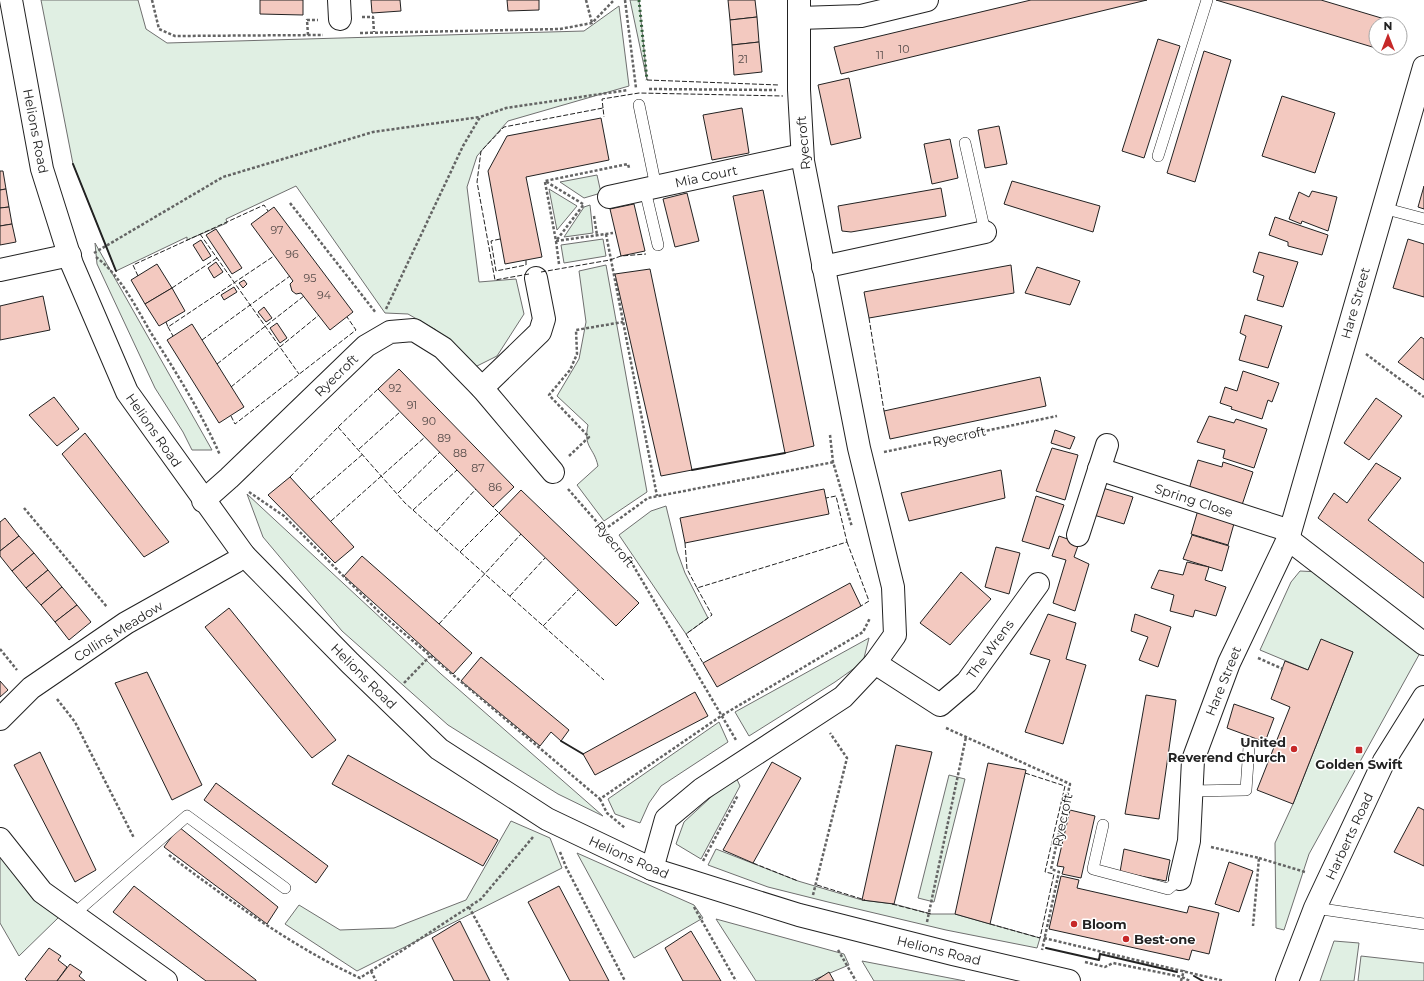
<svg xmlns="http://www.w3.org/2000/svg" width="1424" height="981" font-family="Montserrat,sans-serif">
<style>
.green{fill:#e0efe3;stroke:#6f6f6f}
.building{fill:#f3c9c0;stroke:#222}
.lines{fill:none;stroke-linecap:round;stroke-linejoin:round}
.service-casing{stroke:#222;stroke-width:12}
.minor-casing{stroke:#222;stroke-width:24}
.path{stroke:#646464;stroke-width:2.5;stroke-dasharray:3 2;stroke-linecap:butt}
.service{stroke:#fff;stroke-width:11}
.minor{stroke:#fff;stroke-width:22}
.hedge{stroke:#2f5e38;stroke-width:3;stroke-dasharray:2 3;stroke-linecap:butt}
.fence{stroke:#222;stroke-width:1;stroke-dasharray:5 2;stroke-linecap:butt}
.wall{stroke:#222;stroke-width:2}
.poi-dot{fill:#c62828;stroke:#fff;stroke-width:1.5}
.labels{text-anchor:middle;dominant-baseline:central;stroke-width:3;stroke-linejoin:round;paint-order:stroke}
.number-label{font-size:11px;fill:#564c4a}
.street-label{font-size:13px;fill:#222;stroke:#fff}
.poi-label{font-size:13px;font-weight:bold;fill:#222;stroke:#fff;text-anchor:start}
</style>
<rect width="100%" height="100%" fill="#fff"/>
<g class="green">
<path d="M 41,0 L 138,0 L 146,29 L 167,43 L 584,31 L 619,6 L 629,86 L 508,121 L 477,156 L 467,187 L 479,282 L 516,279 L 524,314 L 497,356 L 473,368 L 436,330 L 408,314 L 385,313 L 296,186 L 226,219 L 227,223 L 187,240 L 187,237 L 116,271 L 73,164 Z"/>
<path d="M 630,0 L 639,0 L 647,80 Z"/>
<path d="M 597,175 L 601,193 L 584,198 L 560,182 Z"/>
<path d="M 549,189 L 577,206 L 557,230 Z"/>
<path d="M 590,205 L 593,233 L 564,237 L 584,207 Z"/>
<path d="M 603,239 L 606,256 L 564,263 L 561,245 Z"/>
<path d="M 95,243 L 212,450 L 192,450 L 183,432 L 155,388 L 97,264 Z"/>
<path d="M 606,265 L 647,492 L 604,521 L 577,485 L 598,466 C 594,447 583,448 588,425 L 557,396 L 579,359 L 586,322 L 579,271 Z"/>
<path d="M 247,494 L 441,674 L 603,816 L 558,794 L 448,725 L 342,631 L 263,537 Z"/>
<path d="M 666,506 L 677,551 L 685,573 L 708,618 L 686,634 L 619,535 L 651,511 Z"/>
<path d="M 1300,571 L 1320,572 L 1420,653 L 1309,854 L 1284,930 L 1276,928 L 1275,843 L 1293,804 L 1353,652 L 1321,640 L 1308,670 L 1260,650 L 1291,582 Z"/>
<path d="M 869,638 L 863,662 L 835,682 L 749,736 L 735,712 Z"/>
<path d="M 719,722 L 728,742 L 661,786 L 649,803 L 640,823 L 615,814 L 608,799 Z"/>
<path d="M 735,775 L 740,786 L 701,859 L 676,844 L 684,822 Z"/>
<path d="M 949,775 L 965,779 L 934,902 L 918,898 Z"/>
<path d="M 511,821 L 550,838 L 562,868 L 357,971 L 285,924 L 299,905 L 340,930 L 394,928 L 466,900 Z"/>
<path d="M 716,849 L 798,881 L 862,900 L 894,904 L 931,914 L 955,914 L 1040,938 L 1037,948 L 946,930 L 828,902 L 768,887 L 708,865 Z"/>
<path d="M 0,850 L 59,917 L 19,956 L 0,923 Z"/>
<path d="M 577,853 L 694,905 L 703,918 L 634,958 Z"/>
<path d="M 716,919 L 844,954 L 849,965 L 811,981 L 756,981 Z"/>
<path d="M 1334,941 L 1359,943 L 1354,981 L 1320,981 Z"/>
<path d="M 1361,956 L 1424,963 L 1424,981 L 1358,981 Z"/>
<path d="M 862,961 L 965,981 L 874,981 Z"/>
</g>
<g class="building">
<path d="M 260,0 L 303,0 L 303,15 L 260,14 Z"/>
<path d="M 371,0 L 400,0 L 401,11 L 372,13 Z"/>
<path d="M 507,0 L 539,0 L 539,10 L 508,11 Z"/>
<path d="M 728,0 L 755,0 L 757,17 L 730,20 Z"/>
<path d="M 1031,0 L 1147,0 L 841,74 L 834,47 Z"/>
<path d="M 1216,0 L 1321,0 L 1388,20 L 1387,24 L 1376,24 L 1376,48 L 1380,48 L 1379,49 Z"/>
<path d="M 757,17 L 759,42 L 732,45 L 730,20 Z"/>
<path d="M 1158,39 L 1180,46 L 1144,158 L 1122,151 Z"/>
<path d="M 759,42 L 762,72 L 734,75 L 732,45 Z"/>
<path d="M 1204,51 L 1231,60 L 1195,182 L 1167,173 Z"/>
<path d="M 849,78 L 861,138 L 831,145 L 818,85 Z"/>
<path d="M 1282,96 L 1335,113 L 1315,173 L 1262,156 Z"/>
<path d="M 742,108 L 749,153 L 712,160 L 703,115 Z"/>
<path d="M 601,118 L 609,160 L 526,177 L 542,257 L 505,264 L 488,171 L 507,136 Z"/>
<path d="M 999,126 L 1007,164 L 985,168 L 978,130 Z"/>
<path d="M 950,139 L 958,178 L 932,184 L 924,144 Z"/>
<path d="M 0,171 L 3,171 L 6,189 L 0,190 Z"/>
<path d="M 1012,181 L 1100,206 L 1093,232 L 1004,204 Z"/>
<path d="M 1424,186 L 1424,209 L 1418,207 Z"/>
<path d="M 941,188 L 946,216 L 851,232 L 842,231 L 838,206 Z"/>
<path d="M 6,189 L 9,207 L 0,208 L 0,190 Z"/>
<path d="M 763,190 L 814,446 L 785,453 L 733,196 Z"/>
<path d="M 1312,191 L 1337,197 L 1328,231 L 1302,221 L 1301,224 L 1289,219 L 1299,192 L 1309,197 Z"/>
<path d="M 687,193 L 699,241 L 675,247 L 663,199 Z"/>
<path d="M 634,204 L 645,251 L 621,256 L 610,209 Z"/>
<path d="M 9,207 L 12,224 L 0,226 L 0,208 Z"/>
<path d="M 274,207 L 353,312 L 330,330 L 301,293 L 296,294 L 292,291 L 290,284 L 293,281 L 251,224 Z"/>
<path d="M 1275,217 L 1328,235 L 1322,255 L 1288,246 L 1288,242 L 1269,235 Z"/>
<path d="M 12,224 L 16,242 L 0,245 L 0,226 Z"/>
<path d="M 216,229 L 242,268 L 232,274 L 206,235 Z"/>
<path d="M 1408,239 L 1424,244 L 1424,297 L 1393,288 Z"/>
<path d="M 201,240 L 211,256 L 203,261 L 193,245 Z"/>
<path d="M 1259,252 L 1298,262 L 1283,307 L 1257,300 L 1264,276 L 1253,272 Z"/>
<path d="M 216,262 L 223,272 L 214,278 L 208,268 Z"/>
<path d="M 157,264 L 172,288 L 145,304 L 131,280 Z"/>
<path d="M 1011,265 L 1014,293 L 869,318 L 864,292 Z"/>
<path d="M 1037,267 L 1080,281 L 1070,305 L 1025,293 Z"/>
<path d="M 650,269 L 692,470 L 661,476 L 615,274 Z"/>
<path d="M 244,280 L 247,284 L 243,288 L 239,283 Z"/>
<path d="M 234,287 L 237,292 L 224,300 L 221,295 Z"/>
<path d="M 172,288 L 185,311 L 159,326 L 145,304 Z"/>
<path d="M 43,296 L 50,330 L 0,340 L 0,306 Z"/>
<path d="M 264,307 L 272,318 L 266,322 L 258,312 Z"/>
<path d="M 1245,315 L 1282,326 L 1268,368 L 1239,360 L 1246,336 L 1240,333 Z"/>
<path d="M 277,323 L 287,338 L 280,343 L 270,328 Z"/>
<path d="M 192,324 L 244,407 L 219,423 L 167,340 Z"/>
<path d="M 1421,337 L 1424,339 L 1424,380 L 1398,362 Z"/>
<path d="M 399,369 L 514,487 L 493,507 L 378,389 Z"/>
<path d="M 1243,371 L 1279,383 L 1272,402 L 1268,400 L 1262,419 L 1231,409 L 1232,407 L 1220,403 L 1225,387 L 1237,391 Z"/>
<path d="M 1040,377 L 1046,406 L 890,439 L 884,411 Z"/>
<path d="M 54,397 L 79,429 L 57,446 L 29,415 Z"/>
<path d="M 1376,398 L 1402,416 L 1369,460 L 1344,443 Z"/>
<path d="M 1209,416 L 1234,423 L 1236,419 L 1267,429 L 1254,468 L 1223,458 L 1225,450 L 1197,442 Z"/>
<path d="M 1055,430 L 1075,437 L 1070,449 L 1051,443 Z"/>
<path d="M 85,433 L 169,542 L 144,557 L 62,454 Z"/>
<path d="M 1052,448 L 1078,455 L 1065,500 L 1036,491 Z"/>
<path d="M 1198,460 L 1222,467 L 1223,462 L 1253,472 L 1242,505 L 1189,489 Z"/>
<path d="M 1376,463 L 1401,478 L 1368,520 L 1424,563 L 1424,598 L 1318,518 L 1334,493 L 1347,503 Z"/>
<path d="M 1001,470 L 1005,498 L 909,521 L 901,493 Z"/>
<path d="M 290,477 L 354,547 L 335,563 L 268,495 Z"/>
<path d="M 1096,486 L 1133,497 L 1124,524 L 1087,513 Z"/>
<path d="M 824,489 L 829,514 L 685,543 L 680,518 Z"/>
<path d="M 521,490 L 639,603 L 616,626 L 499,513 Z"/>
<path d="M 1036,496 L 1064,505 L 1049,549 L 1022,541 Z"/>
<path d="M 1198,510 L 1235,520 L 1228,545 L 1191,534 Z"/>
<path d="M 5,518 L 19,536 L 0,551 L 0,522 Z"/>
<path d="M 1192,535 L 1229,546 L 1222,571 L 1183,559 Z"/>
<path d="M 19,536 L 34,553 L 12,571 L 0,556 L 0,551 Z"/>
<path d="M 1059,536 L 1079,543 L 1074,557 L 1089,564 L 1075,611 L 1053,603 L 1066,560 L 1052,556 Z"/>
<path d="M 996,547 L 1020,553 L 1009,594 L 985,587 Z"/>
<path d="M 34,553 L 48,570 L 26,588 L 12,571 Z"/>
<path d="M 362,556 L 472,653 L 453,674 L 344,576 Z"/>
<path d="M 1187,562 L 1209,567 L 1205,580 L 1226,587 L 1216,616 L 1195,610 L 1193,617 L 1170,611 L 1174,595 L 1151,588 L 1159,570 L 1183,575 Z"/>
<path d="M 48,570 L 62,587 L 41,605 L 26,588 Z"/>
<path d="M 961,572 L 991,599 L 950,645 L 920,623 Z"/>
<path d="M 850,583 L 861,606 L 717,687 L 703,663 Z"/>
<path d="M 62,587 L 77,605 L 55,622 L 41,605 Z"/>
<path d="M 77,605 L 91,622 L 69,640 L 55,622 Z"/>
<path d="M 229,608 L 336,740 L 312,758 L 205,627 Z"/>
<path d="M 1048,614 L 1076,623 L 1066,659 L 1086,665 L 1063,744 L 1025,732 L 1050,660 L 1030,654 Z"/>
<path d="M 1135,614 L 1171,627 L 1158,667 L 1139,660 L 1148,637 L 1131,631 Z"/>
<path d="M 1321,639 L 1353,652 L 1293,804 L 1257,790 L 1290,707 L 1271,699 L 1285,661 L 1308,670 Z"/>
<path d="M 481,657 L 569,730 L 561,741 L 551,732 L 540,746 L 461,681 Z"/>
<path d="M 147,672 L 202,785 L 172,800 L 115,683 Z"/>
<path d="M 0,681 L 8,690 L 0,697 Z"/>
<path d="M 695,692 L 708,716 L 595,775 L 583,754 Z"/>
<path d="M 1146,695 L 1176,700 L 1159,819 L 1125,814 Z"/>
<path d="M 1234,704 L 1274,718 L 1265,742 L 1227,728 Z"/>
<path d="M 896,745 L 932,752 L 894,904 L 862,900 Z"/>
<path d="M 40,752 L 96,870 L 75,882 L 14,765 Z"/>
<path d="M 348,755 L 498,840 L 483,866 L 332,784 Z"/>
<path d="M 772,762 L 801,778 L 753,863 L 723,850 Z"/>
<path d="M 988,763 L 1026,770 L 990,924 L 955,914 Z"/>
<path d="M 216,783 L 328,866 L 316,883 L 204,800 Z"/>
<path d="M 1418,807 L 1424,810 L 1424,866 L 1394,852 Z"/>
<path d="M 1070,810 L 1095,816 L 1081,878 L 1062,874 L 1064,867 L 1057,866 Z"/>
<path d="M 179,827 L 278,907 L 267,924 L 164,847 Z"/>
<path d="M 1124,849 L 1170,860 L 1166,881 L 1120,872 Z"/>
<path d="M 1229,862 L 1253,871 L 1239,912 L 1215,904 Z"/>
<path d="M 1061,876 L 1079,880 L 1077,888 L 1187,913 L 1189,906 L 1219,913 L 1209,954 L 1192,950 L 1189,960 L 1049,929 Z"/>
<path d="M 134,886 L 256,980 L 256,981 L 206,981 L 113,912 Z"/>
<path d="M 559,886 L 609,981 L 570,981 L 528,902 Z"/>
<path d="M 460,921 L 490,981 L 454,981 L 432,938 Z"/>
<path d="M 691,931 L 721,981 L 683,981 L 665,948 Z"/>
<path d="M 49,948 L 61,956 L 58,960 L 67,967 L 57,981 L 27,981 L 25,979 Z"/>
<path d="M 70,964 L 82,972 L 79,976 L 85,981 L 57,981 Z"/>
<path d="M 829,972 L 834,981 L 815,981 Z"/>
</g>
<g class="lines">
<g class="service-casing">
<g id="service">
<path d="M 639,105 L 656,187"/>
<path d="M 965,143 L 985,232"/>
<path d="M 1158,156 L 1207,0"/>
<path d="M 645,190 L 658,245"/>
<path d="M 1383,208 L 1424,219"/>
<path d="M 1191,791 L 1246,790 L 1249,747"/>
<path d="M 1103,825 L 1093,869 L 1168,889 L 1180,879"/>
<path d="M 1315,908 L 1424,924"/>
<path d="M 74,914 L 187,816 L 285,888"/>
</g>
</g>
<g class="minor-casing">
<g id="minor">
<path d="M 11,0 L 42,169 L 72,264 L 127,392 L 244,555 L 350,663 L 439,749 L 547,819 L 652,869 L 799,915 L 953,954 L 1069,981"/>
<path d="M 339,0 L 340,19"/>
<path d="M 799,18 L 861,16 L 927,0"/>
<path d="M 609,197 L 802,155"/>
<path d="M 823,267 L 985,232"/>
<path d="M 0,270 L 70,255"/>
<path d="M 482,388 L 540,332 L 544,319 L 536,278"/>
<path d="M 1099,469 L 1290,531"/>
<path d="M 203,501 L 229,478 L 366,346 L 390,332 L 414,330 L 443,348 L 482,388 L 553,472"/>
<path d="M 1078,535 L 1107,445"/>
<path d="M 1288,539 L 1424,644"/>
<path d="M 875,663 L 940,705 L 967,682 L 1038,584"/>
<path d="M 0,719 L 31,688 L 126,623 L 235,562 L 244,555"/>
<path d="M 0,839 L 42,892 L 166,981"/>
<path d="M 652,869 L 666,819 L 702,789 L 843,697 L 875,663 L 895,635 L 893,587 L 859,448 L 803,161 L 799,90 L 799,0"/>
<path d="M 1180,879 L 1189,841 L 1193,760 L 1229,663 L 1288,539 L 1424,67"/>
<path d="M 1287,981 L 1315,908 L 1384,761 L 1424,697"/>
</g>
</g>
<g class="path">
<path d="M 152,0 L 159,29 L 175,36 L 323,35"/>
<path d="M 586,0 L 592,23"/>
<path d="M 625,0 L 636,88"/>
<path d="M 362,17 L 373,17 L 374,32"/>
<path d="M 360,33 L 560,29 L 592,23 L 614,0"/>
<path d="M 308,35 L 307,20 L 318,20"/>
<path d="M 649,89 L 776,90"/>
<path d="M 545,182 L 556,241 L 613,233"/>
<path d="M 290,203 L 376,313"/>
<path d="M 583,204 L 545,181 L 628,164 L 629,168"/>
<path d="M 594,216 L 597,235"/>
<path d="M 606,234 L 657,496"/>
<path d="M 94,253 L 223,177 L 373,132 L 480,117"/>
<path d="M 96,257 C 120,275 136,307 151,333 C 176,372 201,412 220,455"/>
<path d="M 559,264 L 556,241 L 584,204"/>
<path d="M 386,309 L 463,146 L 480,117 L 506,108 L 628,90"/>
<path d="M 1366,354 L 1424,397"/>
<path d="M 830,435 L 833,462 L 852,527"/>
<path d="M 884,452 L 1057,416"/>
<path d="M 569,456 L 589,437 L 549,395 L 570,370 L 577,354 L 576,330 L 623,322"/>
<path d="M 568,489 L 630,560 L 736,740"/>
<path d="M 249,492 L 284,516 L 381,614 L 600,799 L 721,716 L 863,632 L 870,618"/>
<path d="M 24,508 L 107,607"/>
<path d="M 604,530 L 648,498 L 834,462"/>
<path d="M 0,649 L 17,670"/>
<path d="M 1258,658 L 1283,669"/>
<path d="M 404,683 L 430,656"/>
<path d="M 57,699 L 75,722 L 134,838"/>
<path d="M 946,728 L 1070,784 L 1051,869 L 1059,872 L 1042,950"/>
<path d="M 600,799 L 607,813 L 625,828"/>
<path d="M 1211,847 L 1259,858 L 1253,926"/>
<path d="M 560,852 L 566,867 L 625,981"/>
<path d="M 169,855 C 229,900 291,946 360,978 L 481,899 L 533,837"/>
<path d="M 1259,858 L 1305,872"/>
<path d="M 703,861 L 738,795"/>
<path d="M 813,895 L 847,758 L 830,733"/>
<path d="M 469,907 L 509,981"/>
<path d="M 694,907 L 736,981"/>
<path d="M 927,922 L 966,737"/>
<path d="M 1044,938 L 1224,981"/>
<path d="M 838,950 L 856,981"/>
<path d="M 1085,962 L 1105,967 L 1113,963 L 1182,977 L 1190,981"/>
<path d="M 371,971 L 376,981"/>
<path d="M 1181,981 L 1184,970"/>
</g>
<use href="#service" class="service"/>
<use href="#minor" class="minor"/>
<path class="hedge" d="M 639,0 L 647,80"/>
<g class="fence">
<path d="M 647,80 L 779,85"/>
<path d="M 603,108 L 602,99 L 639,93 L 783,96"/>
<path d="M 200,234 L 299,374"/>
<path d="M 500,239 L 491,241 L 496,271 L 526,265 L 526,260"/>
<path d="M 541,272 L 610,260 L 621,256 L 646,254"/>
<path d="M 529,274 L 495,280 L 477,182 L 481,151 L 504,127 L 603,108 L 604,117"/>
<path d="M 138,276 L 133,265 L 264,205 L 268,211"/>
<path d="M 172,288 L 217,258"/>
<path d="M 869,318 L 884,411"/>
<path d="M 166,322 L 168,327 L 274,256"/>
<path d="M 168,327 L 173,336"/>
<path d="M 202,340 L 290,276"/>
<path d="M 217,364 L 304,296"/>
<path d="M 231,387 L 319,315"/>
<path d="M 231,416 L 235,424 L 356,330 L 347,317"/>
<path d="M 338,427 L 405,503 L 604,680"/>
<path d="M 359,449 L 400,412"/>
<path d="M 290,477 L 338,427 L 378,389"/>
<path d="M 398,493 L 440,452"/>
<path d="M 311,499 L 363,454"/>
<path d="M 413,510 L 457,470"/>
<path d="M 331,521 L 425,437"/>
<path d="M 437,531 L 476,489"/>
<path d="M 847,542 L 869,601 L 861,606"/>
<path d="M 685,543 L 687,569 L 697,588 L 847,542 L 836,496 L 826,498"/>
<path d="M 460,552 L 499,513 L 493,507"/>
<path d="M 697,588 L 712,615 L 686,634 L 703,663"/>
<path d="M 510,596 L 545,558"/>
<path d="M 439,624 L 521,534"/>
<path d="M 543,626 L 578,590"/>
<path d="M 753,863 L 798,881"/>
<path d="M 817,885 L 865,900"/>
<path d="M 892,904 L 931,914"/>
<path d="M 990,924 L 1040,938 L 1054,874 L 1045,872 L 1065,786 L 1025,773"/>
</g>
<g class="wall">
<path d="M 73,164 L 116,271"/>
<path d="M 692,470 L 785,453"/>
<path d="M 561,741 L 583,754"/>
<path d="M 1046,948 L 1099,960 L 1100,954 L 1177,972"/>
<path d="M 1194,976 L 1203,981"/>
</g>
</g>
<g class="poi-dot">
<circle cx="1294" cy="749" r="4"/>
<rect x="1355" y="746" width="8" height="8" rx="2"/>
<circle cx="1074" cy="924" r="4"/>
<circle cx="1126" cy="939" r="4"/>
</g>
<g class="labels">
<g class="number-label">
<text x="904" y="49">10</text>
<text x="880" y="55">11</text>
<text x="743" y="59">21</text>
<text x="277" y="230">97</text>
<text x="292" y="254">96</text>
<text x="310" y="278">95</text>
<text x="324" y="295">94</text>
<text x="395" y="388">92</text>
<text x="412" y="405">91</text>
<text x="429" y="421">90</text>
<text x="444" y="438">89</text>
<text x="460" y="453">88</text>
<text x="478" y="468">87</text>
<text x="495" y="487">86</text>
</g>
<g class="street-label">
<text transform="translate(36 131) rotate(79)">Helions Road</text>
<text transform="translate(803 143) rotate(-95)">Ryecroft</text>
<text transform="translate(706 176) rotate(-12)">Mia Court</text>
<text transform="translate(1355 303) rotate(-74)">Hare Street</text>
<text transform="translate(336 375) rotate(-44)">Ryecroft</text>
<text transform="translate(154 430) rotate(55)">Helions Road</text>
<text transform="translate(959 436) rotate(-12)">Ryecroft</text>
<text transform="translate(1194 500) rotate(18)">Spring Close</text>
<text transform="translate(615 544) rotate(51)">Ryecroft</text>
<text transform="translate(118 631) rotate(-32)">Collins Meadow</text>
<text transform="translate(990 649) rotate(-54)">The Wrens</text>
<text transform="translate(364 676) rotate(45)">Helions Road</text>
<text transform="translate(1223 681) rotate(-68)">Hare Street</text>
<text transform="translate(1062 820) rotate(-78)">Ryecroft</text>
<text transform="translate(1349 836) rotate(-65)">Harberts Road</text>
<text transform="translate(629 857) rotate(24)">Helions Road</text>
<text transform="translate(939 950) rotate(14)">Helions Road</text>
</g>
<g class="poi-label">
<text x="1286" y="742" text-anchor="end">United<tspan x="1286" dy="15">Reverend Church</tspan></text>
<text x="1359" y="764" text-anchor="middle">Golden Swift</text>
<text x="1082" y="924">Bloom</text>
<text x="1134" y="939">Best-one</text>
</g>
</g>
<g transform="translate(1388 36)"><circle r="19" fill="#ffffff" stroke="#a7a7a7"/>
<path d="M0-3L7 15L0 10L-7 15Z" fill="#c62828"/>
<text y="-6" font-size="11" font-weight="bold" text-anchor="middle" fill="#222222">N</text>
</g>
</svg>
